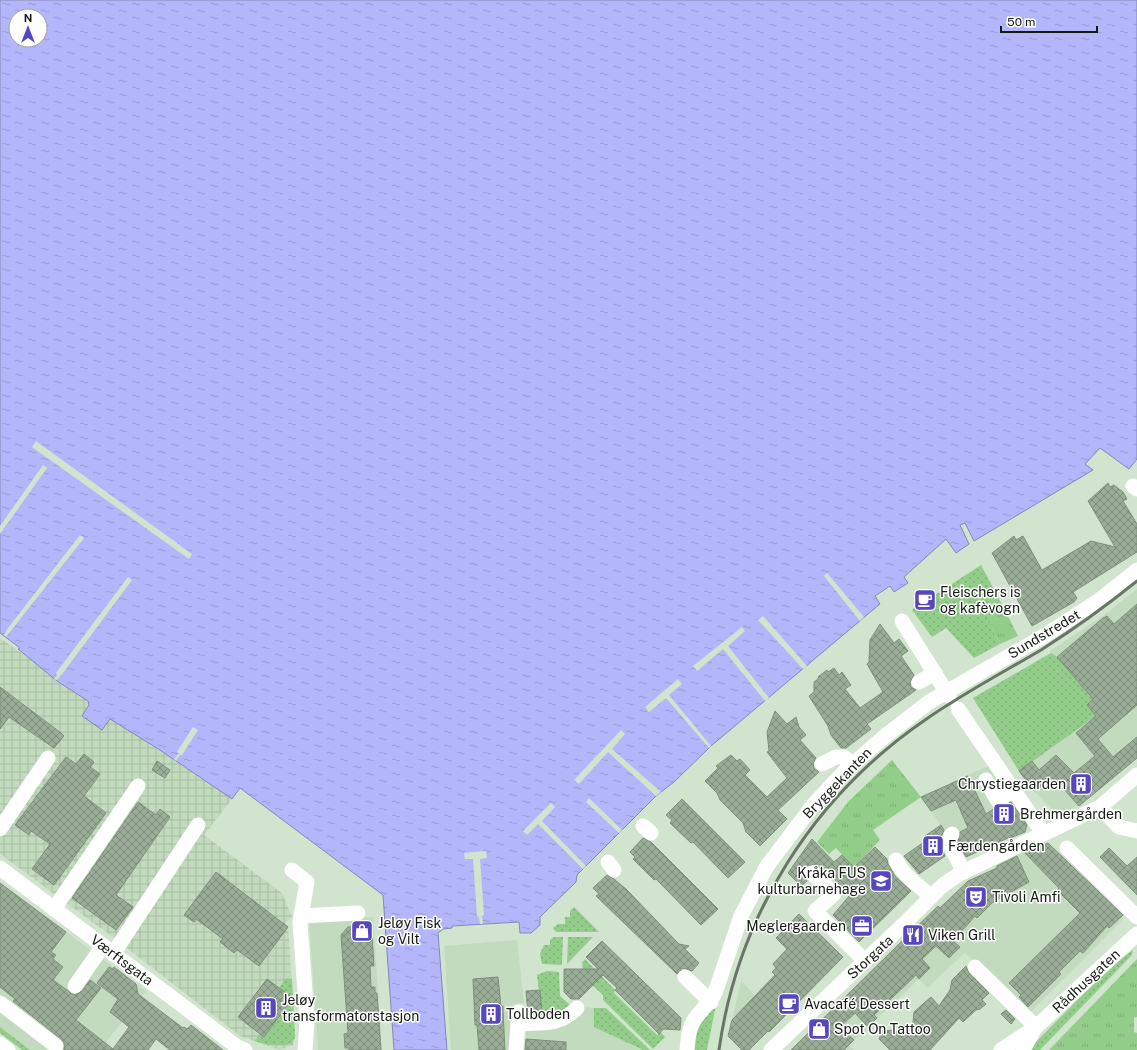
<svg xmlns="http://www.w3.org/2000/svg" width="1137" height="1050" font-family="'Public Sans',sans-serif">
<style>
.built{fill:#c2dbbe}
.industrial{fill:url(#industrial-grid)}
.grass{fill:url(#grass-dots)}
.park{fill:url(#park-tufts)}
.water{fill:url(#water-ripples);stroke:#8487b5;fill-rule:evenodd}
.pier{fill:#d1e5ce}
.building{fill:url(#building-cross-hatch);stroke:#7e907b}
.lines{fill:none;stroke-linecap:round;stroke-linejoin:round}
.minor{stroke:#fff;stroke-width:15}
.rail{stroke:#687567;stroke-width:3}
.labels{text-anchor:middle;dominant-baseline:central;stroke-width:3;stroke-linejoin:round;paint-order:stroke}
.poi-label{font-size:14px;fill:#131a12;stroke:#fff;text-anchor:start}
.street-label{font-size:14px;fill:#131a12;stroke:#fff}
</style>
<defs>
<pattern id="industrial-grid" width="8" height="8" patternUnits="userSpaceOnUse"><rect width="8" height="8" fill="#c2dbbe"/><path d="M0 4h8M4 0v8" fill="none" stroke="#a6bba2"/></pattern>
<pattern id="grass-dots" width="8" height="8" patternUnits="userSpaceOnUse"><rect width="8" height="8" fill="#93cd8a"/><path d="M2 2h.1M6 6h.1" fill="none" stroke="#7eaf76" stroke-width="1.8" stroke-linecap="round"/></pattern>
<pattern id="park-tufts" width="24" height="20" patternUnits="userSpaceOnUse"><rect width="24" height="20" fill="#93cd8a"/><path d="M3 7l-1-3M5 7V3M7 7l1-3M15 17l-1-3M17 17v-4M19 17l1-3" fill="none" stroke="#7eaf76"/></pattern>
<pattern id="water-ripples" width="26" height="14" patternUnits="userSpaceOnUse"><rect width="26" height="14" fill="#b4b6fb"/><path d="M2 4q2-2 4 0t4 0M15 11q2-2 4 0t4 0" fill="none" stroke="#9a9cd6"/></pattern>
<pattern id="building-cross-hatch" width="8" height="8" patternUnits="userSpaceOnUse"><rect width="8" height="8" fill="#9aad97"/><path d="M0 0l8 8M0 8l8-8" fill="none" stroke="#7c8c7a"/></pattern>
</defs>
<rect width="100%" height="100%" fill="#d1e5ce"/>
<g class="built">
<path d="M 1137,589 L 1137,758 L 1079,806 L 1061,813 L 1055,812 L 1034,791 L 1019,771 L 973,698 L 1051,653 L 1050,651 L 1104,615 Z"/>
<path d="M 988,766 L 1027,825 L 1025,830 L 963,858 L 931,811 L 957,799 L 950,783 Z"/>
<path d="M 1041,842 L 1048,843 L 1081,876 L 1090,882 L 1123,915 L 1123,919 L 1028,1015 L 965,953 L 927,988 L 919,979 L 849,1045 L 854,1050 L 791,1050 L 916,926 L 938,906 L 944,904 L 968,881 L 993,870 L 996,865 Z"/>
<path d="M 0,883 L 146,991 L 100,1050 L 26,1050 L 0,1030 Z"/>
<path d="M 373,917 L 382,1050 L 318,1050 L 309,921 Z"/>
<path d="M 517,940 L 524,1003 L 513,1004 L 512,1050 L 451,1050 L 444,946 Z"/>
<path d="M 741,981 L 780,1021 L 769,1032 L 767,1031 L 749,1050 L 742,1050 L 732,1020 Z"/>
<path d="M 582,1007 L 594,1008 L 594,1027 L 643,1050 L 525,1050 L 526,1028 Z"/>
</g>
<path class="industrial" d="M 0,638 L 232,799 L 204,835 L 282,893 L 292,916 L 285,924 L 288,926 L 289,938 L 295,1036 L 293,1045 L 280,1050 L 240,1036 L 110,935 L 0,854 Z"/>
<g class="grass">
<path d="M 981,565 L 997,595 C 985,615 990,626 1000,644 L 974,658 L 946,628 L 932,637 L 912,610 Z"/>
<path d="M 1051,653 L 1057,657 L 1093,699 L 1087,705 L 1096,716 L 1019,771 L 973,698 Z"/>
<path d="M 574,907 L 599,932 L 556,932 L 553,928 L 558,924 L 565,924 L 565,917 L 570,917 L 570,911 Z"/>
<path d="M 554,937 L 563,937 L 562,965 L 542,964 L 540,954 L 544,945 L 550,945 L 550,940 Z"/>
<path d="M 568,937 L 593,937 L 567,964 Z"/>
<path d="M 1133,950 L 1132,955 L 1040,1050 L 1028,1050 L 1111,966 Z"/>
<path d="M 585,959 L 615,990 L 614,993 L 657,1035 L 661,1032 L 665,1037 L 653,1049 L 603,1000 L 603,995 C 593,986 583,977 582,963 Z"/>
<path d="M 547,971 L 559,972 L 560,996 L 570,1005 L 556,1015 L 542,1016 L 537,975 Z"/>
<path d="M 286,978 L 292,979 L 295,1036 C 294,1050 267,1045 254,1041 L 260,1034 L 265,1037 L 293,999 L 279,988 Z"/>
<path d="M 716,1005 L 707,1050 L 693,1050 C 695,1028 702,1021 716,1005 Z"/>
<path d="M 594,1008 L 606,1008 L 650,1050 L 643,1050 L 594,1027 Z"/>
<path d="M 0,1027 L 30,1050 L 22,1050 L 0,1033 Z"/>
</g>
<g class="park">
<path d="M 997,595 L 1018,636 L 1000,644 C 990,626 985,615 997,595 Z"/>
<path d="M 892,760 L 921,797 L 873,830 L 880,840 L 854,867 L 836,848 L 829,854 L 817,842 L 848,802 Z"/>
<path d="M 1137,959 L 1137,1017 L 1134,1018 L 1134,1032 L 1137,1033 L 1137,1050 L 1049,1050 Z"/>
</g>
<path class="water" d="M 0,0 L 1137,0 L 1137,459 L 1129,469 L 1100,448 L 1085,464 L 1093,470 L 974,541 L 965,523 L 960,525 L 969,544 L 956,553 L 946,539 L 904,577 L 908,583 L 894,592 L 890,586 L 875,596 L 880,604 L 711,746 L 674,782 L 656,796 L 577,875 L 576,882 L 540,917 L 540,925 L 531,933 L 520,933 L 519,922 L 452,926 L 452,928 L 443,929 L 438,933 L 447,1050 L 394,1050 L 383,895 L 240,788 L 232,799 L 160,750 L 110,719 L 102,730 L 82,716 L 89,705 L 88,701 L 57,681 L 18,649 L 20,648 L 0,633 ZM 16,16 L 40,16 L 40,40 L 16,40 Z"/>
<g class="pier">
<path d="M 36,441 L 192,554 L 189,559 L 32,447 Z"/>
<path d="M 43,465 L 47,468 L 0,534 L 0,526 Z"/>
<path d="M 80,535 L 84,538 L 6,637 L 4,635 L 8,628 Z"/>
<path d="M 827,573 L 864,617 L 860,621 L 824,576 Z"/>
<path d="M 128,577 L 132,580 L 60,677 L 56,680 L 54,679 L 57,675 L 56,673 Z"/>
<path d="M 763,616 L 807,666 L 803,669 L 758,620 Z"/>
<path d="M 742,627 L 745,631 L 728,646 L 769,698 L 765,701 L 723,649 L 697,671 L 693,666 Z"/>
<path d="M 678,679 L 682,684 L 669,695 L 711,746 L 709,748 L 666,698 L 649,712 L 645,707 Z"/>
<path d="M 193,727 L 198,730 L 182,755 L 180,755 L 176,761 L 174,759 L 179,753 L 177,752 Z"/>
<path d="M 621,730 L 625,734 L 612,749 L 661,792 L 656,796 L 608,752 L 579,784 L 574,780 Z"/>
<path d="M 589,798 L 622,830 L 619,833 L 586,802 Z"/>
<path d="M 551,803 L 555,807 L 542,821 L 586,866 L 583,869 L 538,824 L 527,835 L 523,831 Z"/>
<path d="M 486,851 L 487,858 L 480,859 L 484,915 L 482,916 L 483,924 L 480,924 L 479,917 L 477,916 L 473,859 L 465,859 L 464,853 Z"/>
</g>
<g class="building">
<path d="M 1108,483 L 1110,487 L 1114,485 L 1123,492 L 1127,499 L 1123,501 L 1137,524 L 1137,552 L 1073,592 L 1077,598 L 1074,602 L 1032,626 L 992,553 L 1014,536 L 1016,540 L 1023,536 L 1042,570 L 1091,541 L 1115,547 L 1088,501 Z"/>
<path d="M 1137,604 L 1137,705 L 1098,739 L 1113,757 L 1137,737 L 1137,758 L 1079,806 L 1063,788 L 1062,789 L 1052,778 L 1034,791 L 1019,771 L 1032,761 L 1039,770 L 1056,755 L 1074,773 L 1095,756 L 1076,733 L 1096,716 L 1087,705 L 1093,699 L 1057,657 L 1103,618 L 1107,616 L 1114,624 Z"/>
<path d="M 880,624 L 894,643 L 899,639 L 908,651 L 901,656 L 914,675 L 910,682 L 911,687 L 916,690 L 867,724 L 871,729 L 846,748 L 841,748 L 831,735 L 828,726 L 809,696 L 814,692 L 814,682 L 819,678 L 818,677 L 827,670 L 828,672 L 834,668 L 839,675 L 842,672 L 851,685 L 845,689 L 860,708 L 883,692 L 867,664 L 869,662 L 870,640 Z"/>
<path d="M 0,687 L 61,733 L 64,736 L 54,748 L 9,717 L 0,729 Z"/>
<path d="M 775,711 L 787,724 L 796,717 L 799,727 L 806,735 L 800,740 L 816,758 L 813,763 L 814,768 L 819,772 L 778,810 L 787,819 L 760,846 L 746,832 L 743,823 L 720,800 L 717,793 L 705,781 L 718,768 L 716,766 L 731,755 L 737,761 L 740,759 L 750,770 L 745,775 L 767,797 L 787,778 L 767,752 L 769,751 L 767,732 Z"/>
<path d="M 84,754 L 94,762 L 90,767 L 100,774 L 84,796 L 106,813 L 54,885 L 32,869 L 50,844 L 31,831 L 29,835 L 15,825 L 66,757 L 76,764 Z"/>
<path d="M 157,761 L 170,770 L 165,778 L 152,770 Z"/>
<path d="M 968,776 L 986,814 L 995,808 L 1001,808 L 1011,802 L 1027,825 L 1025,832 L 1010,838 L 1008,836 L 1008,838 L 966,857 L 958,842 L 960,832 L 968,828 L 956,800 L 931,811 L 921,797 Z"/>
<path d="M 682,799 L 745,862 L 728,878 L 693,842 L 691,843 L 670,823 L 672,820 L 666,815 Z"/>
<path d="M 138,802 L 156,815 L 160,809 L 170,817 L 116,895 L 133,907 L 116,930 L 72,898 Z"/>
<path d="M 941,825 L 944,830 L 939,842 L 945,856 L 919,874 L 904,856 L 927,840 L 925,836 Z"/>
<path d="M 643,838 L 651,842 L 718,909 L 701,925 L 656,879 L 654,880 L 633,859 L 635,857 L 630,852 Z"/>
<path d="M 812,839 L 834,862 L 842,855 L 854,867 L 875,847 L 887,859 L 888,864 L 895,876 L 911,891 L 859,942 L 833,915 L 850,895 L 825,870 L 824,872 L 814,864 L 806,867 L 803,875 L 807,881 L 801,886 L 788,873 Z"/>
<path d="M 1048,843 L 1123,915 L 1109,928 L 1107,926 L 1083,953 L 1080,951 L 1059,972 L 1061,974 L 1028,1007 L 1019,997 L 1021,995 L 1009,983 L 1080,913 L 1057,890 L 1059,888 L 1025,853 Z"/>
<path d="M 1109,848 L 1127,866 L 1137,857 L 1137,895 L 1100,857 Z"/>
<path d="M 1017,856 L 1029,882 L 993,902 L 977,918 L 975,916 L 953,941 L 960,947 L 949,958 L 936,946 L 922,959 L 930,968 L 919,979 L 916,975 L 874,1015 L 877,1018 L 870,1025 L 866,1025 L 855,1013 L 840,1027 L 854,1040 L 844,1050 L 791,1050 L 938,906 L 940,908 L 968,881 L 997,868 L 997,866 Z"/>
<path d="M 216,872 L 288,927 L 259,966 L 237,950 L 234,953 L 220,942 L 223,939 L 196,919 L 194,922 L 184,915 Z"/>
<path d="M 607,875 L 614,879 L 626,889 L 679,944 L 689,946 L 685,949 L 699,963 L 692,971 L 683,968 L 677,974 L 596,896 L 599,894 L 593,888 Z"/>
<path d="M 0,883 L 66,932 L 51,952 L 56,955 L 53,959 L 63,967 L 53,980 L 74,995 L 82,991 L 90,980 L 101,988 L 76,1020 L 113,1049 L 129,1027 L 110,1012 L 118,999 L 97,983 L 109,967 L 113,969 L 114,967 L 136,984 L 138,994 L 183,1028 L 184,1027 L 187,1029 L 191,1025 L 223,1050 L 170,1050 L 156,1039 L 148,1050 L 64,1050 L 64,1043 L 61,1039 L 13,1001 L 15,999 L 0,987 Z"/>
<path d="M 799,914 L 843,957 L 769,1032 L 768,1031 L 749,1050 L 742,1050 L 728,1036 L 732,1020 L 775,975 L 772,972 L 776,968 L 773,964 L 787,949 L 776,938 Z"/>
<path d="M 361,926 L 372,936 L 374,966 L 370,966 L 371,987 L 375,987 L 375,993 L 377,993 L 381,1050 L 349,1050 L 349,1048 L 345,1048 L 344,1034 L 348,1033 L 341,935 L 348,927 Z"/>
<path d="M 602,941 L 681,1018 L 680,1030 L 663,1029 L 659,1034 L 615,990 L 617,988 L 603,975 L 579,999 L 571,999 L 564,992 L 564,969 L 598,969 L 586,957 Z"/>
<path d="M 966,966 L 969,973 L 989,993 L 982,1000 L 986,1004 L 980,1009 L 976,1010 L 963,1022 L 959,1018 L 930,1050 L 890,1050 L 879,1039 L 882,1031 L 895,1030 L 902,1037 L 913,1022 L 914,1012 L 931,997 L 939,1006 L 950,990 L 952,980 Z"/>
<path d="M 498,977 L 501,1006 L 503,1006 L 503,1011 L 505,1050 L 479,1050 L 477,1025 L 475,1025 L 473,979 Z"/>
<path d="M 267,979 L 293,998 L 264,1037 L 238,1017 Z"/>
<path d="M 540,990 L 542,1014 L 528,1014 L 526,991 Z"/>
<path d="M 1006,1010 L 1015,1019 L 1011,1024 L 1001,1014 Z"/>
<path d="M 526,1039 L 566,1042 L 566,1050 L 525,1050 Z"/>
</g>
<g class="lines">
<g class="minor">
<path d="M 1133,486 L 1137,489"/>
<path d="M 902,621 L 949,696"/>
<path d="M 919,682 L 935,673"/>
<path d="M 958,709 L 1043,833"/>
<path d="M 822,764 L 836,757 L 844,757 L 851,765"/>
<path d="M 986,780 L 997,800 L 1014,790"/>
<path d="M 1100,807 L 1119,827 L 1137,831"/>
<path d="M 643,826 L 651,833"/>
<path d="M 0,829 L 48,758"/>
<path d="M 952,834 L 948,842 L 964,872"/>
<path d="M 1067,848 L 1137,917"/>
<path d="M 896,860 C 903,876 919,885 931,897"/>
<path d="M 608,862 L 614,870"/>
<path d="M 0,868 L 236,1046 L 245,1050"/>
<path d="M 292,870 L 307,882 L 300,922 L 307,1020 L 305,1050"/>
<path d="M 812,873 L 834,894 L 815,911 L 865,961"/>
<path d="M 54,909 L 138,786"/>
<path d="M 301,916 L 358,913"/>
<path d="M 113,954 L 198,825"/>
<path d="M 975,967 L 1036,1027"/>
<path d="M 685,977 L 711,1002"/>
<path d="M 75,986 L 103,946"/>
<path d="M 0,1003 L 56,1046"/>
<path d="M 518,1024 C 543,1022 558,1027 577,1008"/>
<path d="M 0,1044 L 8,1050"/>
<path d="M 516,1050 L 519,1012"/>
<path d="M 687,1050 C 688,1039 689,1025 697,1016 C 703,1008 710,1003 715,993 L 741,916 L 767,866 L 814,804 L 845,771 L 884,737 L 929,702 L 1044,636 L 1098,601 L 1137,570"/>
<path d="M 771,1050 L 904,924 L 943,885 L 961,873 L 1100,807 L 1137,775"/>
<path d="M 1001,1050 L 1036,1027 L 1137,934"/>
<path d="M 1023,1050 L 1034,1030"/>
</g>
<path class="rail" d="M 719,1050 C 738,915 813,797 925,720 C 962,694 1002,673 1041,650 C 1074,629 1106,606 1137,581"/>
</g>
<defs>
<g id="cafe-square" transform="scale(1.15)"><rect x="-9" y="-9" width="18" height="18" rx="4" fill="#5548bf" stroke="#fff"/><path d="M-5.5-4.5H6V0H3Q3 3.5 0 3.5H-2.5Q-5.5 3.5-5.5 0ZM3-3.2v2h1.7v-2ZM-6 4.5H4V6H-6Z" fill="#fff"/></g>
<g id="building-square" transform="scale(1.15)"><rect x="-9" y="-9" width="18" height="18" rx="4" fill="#5548bf" stroke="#fff"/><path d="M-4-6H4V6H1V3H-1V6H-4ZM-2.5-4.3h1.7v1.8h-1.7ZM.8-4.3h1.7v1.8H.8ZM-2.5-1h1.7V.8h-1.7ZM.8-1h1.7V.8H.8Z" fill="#fff"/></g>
<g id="school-square" transform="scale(1.15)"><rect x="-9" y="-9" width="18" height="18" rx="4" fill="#5548bf" stroke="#fff"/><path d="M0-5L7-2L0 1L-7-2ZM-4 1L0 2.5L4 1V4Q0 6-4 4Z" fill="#fff"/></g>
<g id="theatre-square" transform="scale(1.15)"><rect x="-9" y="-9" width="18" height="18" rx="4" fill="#5548bf" stroke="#fff"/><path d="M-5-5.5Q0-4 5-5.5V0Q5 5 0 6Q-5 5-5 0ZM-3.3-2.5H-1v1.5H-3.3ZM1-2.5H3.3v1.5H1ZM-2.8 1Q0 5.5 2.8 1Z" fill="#fff"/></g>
<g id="office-square" transform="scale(1.15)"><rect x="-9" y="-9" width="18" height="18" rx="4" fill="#5548bf" stroke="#fff"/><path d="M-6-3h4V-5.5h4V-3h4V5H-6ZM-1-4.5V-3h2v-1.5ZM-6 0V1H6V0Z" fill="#fff"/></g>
<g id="shop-square" transform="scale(1.15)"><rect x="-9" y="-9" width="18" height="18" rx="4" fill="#5548bf" stroke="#fff"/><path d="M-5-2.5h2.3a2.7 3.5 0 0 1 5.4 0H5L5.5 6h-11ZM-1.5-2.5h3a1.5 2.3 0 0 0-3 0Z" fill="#fff"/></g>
<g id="restaurant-square" transform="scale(1.15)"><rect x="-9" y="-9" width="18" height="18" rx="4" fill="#5548bf" stroke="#fff"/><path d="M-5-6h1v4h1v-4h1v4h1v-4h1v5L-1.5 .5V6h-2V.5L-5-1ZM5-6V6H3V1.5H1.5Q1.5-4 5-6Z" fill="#fff"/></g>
</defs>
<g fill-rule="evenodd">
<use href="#cafe-square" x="925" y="600"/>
<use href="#building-square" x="1081" y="784"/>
<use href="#building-square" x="1004" y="814"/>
<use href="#building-square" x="933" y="846"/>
<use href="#school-square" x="881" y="881"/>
<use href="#theatre-square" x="976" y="897"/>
<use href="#office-square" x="862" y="926"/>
<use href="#shop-square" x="362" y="931"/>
<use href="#restaurant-square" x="913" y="935"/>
<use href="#cafe-square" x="789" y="1004"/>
<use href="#building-square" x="266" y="1008"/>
<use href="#building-square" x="491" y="1014"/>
<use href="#shop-square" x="819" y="1029"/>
</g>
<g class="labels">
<g class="poi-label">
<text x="940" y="592">Fleischers is<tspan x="940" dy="16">og kafèvogn</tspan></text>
<text x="1066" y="784" text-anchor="end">Chrystiegaarden</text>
<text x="1020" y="814">Brehmergården</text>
<text x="948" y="846">Færdengården</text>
<text x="866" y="873" text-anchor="end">Kråka FUS<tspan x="866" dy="16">kulturbarnehage</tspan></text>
<text x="992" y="897">Tivoli Amfi</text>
<text x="378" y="923">Jeløy Fisk<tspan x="378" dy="16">og Vilt</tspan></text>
<text x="846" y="926" text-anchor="end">Meglergaarden</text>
<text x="928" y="935">Viken Grill</text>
<text x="282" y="1000">Jeløy<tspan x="282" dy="16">transformatorstasjon</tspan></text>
<text x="804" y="1004">Avacafé Dessert</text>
<text x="506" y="1014">Tollboden</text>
<text x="834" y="1029">Spot On Tattoo</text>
</g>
<g class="street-label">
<text transform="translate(1044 634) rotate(-31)">Sundstredet</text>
<text transform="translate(837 783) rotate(-46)">Bryggekanten</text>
<text transform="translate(870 957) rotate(-43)">Storgata</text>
<text transform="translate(122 960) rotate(37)">Værftsgata</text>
<text transform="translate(1086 981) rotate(-43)">Rådhusgaten</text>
</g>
</g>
<g transform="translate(28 28)"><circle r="19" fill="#ffffff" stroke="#a1a3a0"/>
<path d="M0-3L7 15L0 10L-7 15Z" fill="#5548bf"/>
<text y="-6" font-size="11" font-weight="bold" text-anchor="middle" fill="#131a12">N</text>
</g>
<path d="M1001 26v6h96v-6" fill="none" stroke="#131a12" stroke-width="2"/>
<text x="1007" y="26" font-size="12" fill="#131a12" stroke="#ffffff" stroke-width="3" paint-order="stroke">50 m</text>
</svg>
